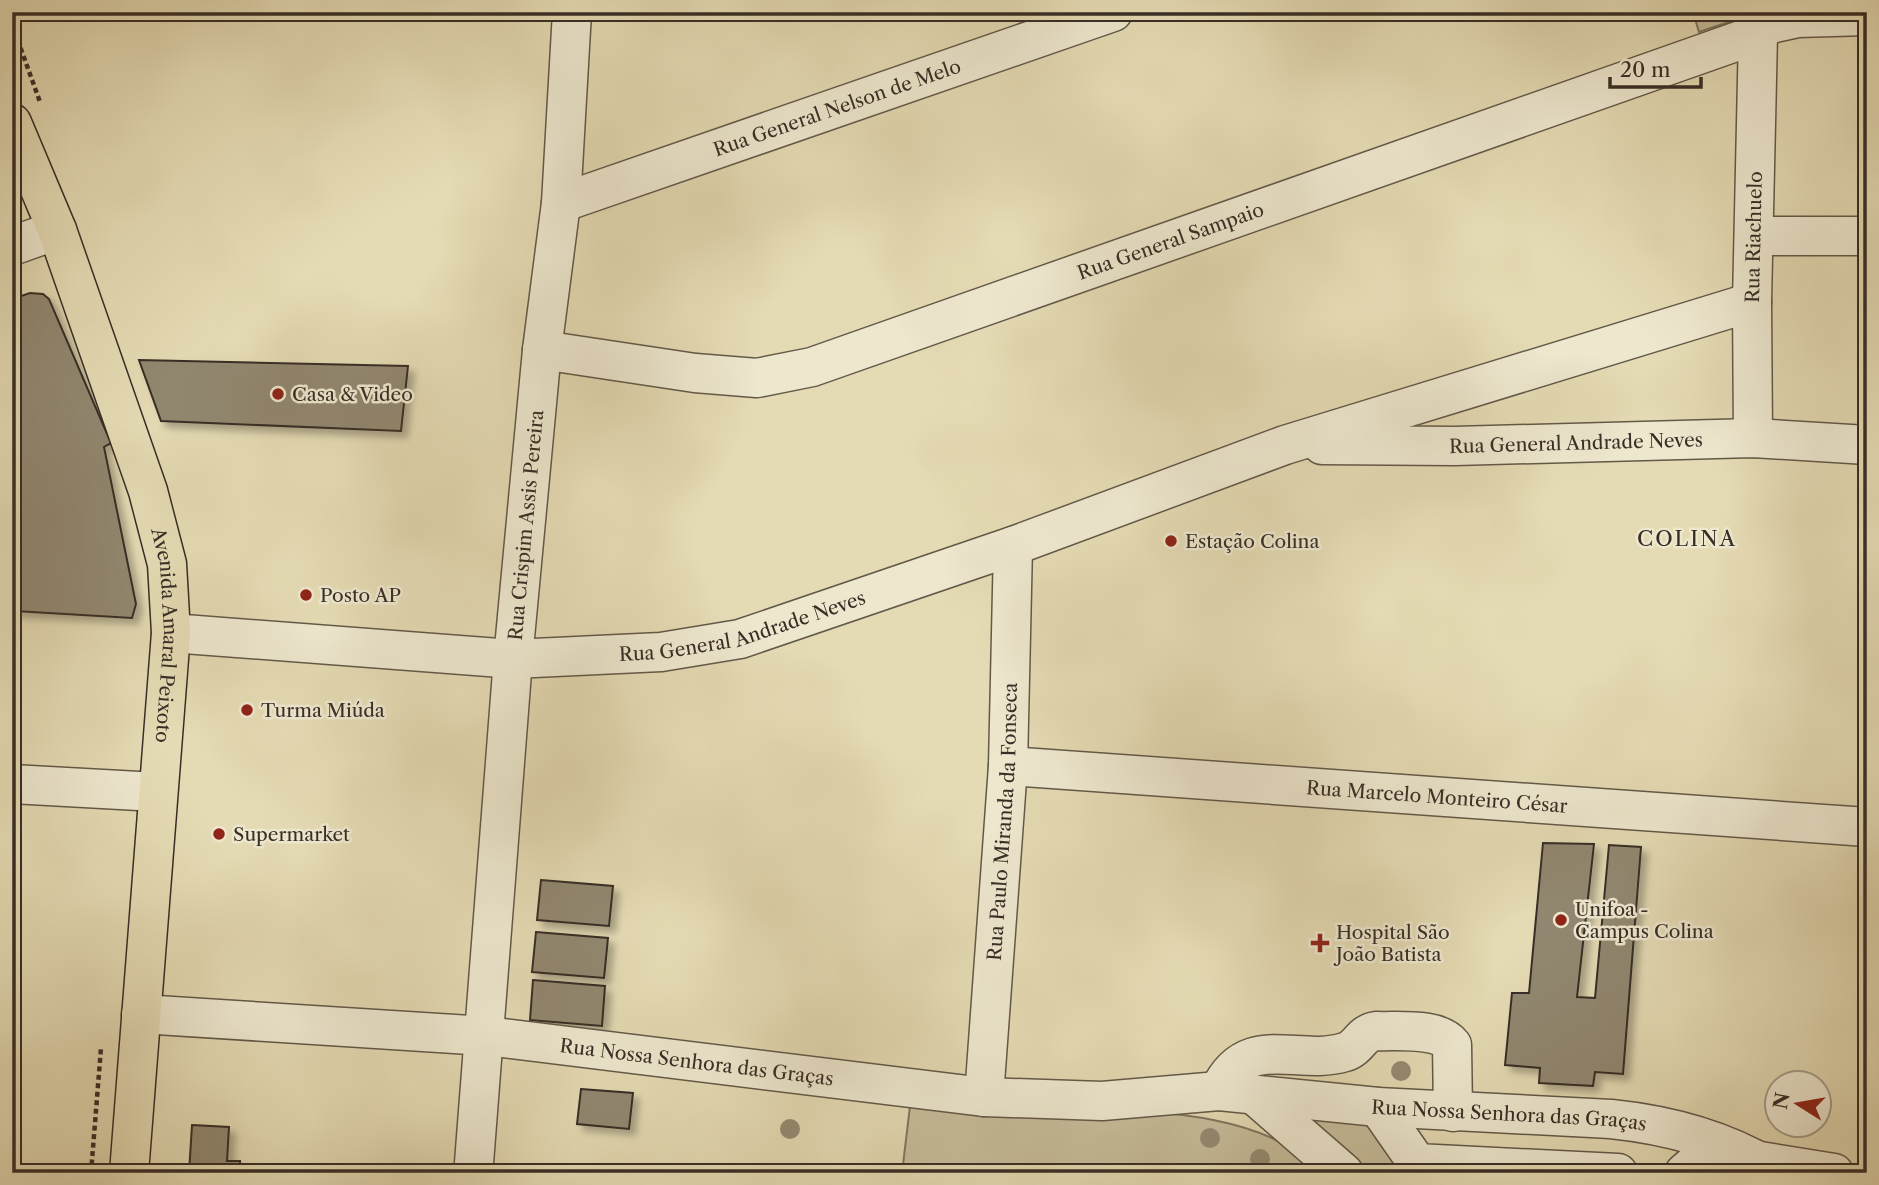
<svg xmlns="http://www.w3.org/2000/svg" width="1879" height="1185" font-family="'Libre Caslon Text',serif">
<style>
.green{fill:#c7bd9b;stroke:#807660;stroke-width:2}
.building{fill:#91876f;stroke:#382e26;stroke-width:2;filter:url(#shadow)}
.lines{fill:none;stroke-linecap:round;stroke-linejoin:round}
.minor-casing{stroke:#635949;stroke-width:41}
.major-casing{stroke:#382e26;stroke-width:41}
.path{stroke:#382e26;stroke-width:4.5;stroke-dasharray:5 3.5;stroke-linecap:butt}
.minor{stroke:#ede7ce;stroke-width:38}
.major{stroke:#e4dab3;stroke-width:38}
.tree{fill:#958b72}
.poi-dot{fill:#8f2418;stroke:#ede7ce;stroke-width:2.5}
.labels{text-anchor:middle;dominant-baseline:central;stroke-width:5;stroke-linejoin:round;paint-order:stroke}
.street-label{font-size:19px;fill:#382e26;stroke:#ede7ce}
.poi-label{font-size:19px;fill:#382e26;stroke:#ede7ce;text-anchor:start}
.neighbourhood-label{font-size:21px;letter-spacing:2px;fill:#382e26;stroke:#ede7ce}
</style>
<defs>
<filter id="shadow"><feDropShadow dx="6" dy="6" stdDeviation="3.5" flood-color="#0004"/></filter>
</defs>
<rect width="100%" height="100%" fill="#e4dab3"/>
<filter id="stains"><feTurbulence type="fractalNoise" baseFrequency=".00286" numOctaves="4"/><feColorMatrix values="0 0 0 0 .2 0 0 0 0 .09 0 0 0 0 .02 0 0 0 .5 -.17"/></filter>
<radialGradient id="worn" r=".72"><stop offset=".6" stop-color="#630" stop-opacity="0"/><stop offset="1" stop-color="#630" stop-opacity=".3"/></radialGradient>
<g class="green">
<path d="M 1693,12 L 1759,12 L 1699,32 Z"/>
<path d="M 911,1098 C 961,1101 1011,1104 1061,1107 C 1138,1111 1266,1109 1321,1173 L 902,1173 Z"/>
<path d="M 1293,1112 L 1367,1123 L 1410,1173 L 1358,1173 Z"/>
</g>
<g class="building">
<path d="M 30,293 L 43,294 L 49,299 L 111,443 L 104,447 L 136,604 L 132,618 L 15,611 L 12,607 L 12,299 Z"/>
<path d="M 139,360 L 408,366 L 401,431 L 161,421 Z"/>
<path d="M 1543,843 L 1594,844 L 1577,997 L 1595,998 L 1609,845 L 1641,847 L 1623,1074 L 1595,1072 L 1593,1086 L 1539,1083 L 1540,1068 L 1505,1065 L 1512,993 L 1529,993 Z"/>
<path d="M 541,880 L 613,886 L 609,926 L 537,920 Z"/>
<path d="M 536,932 L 608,938 L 604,978 L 532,972 Z"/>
<path d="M 533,980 L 605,986 L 602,1026 L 530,1020 Z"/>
<path d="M 581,1089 L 633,1093 L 629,1129 L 577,1124 Z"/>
<path d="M 192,1125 L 229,1127 L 227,1161 L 240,1161 L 240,1173 L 189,1173 Z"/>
</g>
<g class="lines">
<g class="minor-casing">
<g id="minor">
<path d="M 1766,25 L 1798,18 L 1867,16"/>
<path id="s1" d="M 561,203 L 1113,12"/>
<path d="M 1754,236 L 1867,236"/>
<path d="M 12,246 L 57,230"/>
<path id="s2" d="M 542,350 L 695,373 L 757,378 L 812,367 L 1758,34 L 1780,12"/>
<path id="s3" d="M 1753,438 L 1752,302 L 1758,34"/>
<path id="s4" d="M 1322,445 L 1455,446 L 1753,438 L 1867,445"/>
<path id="s5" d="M 171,633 L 513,659 L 661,652 L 740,639 L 1013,546 L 1285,445 L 1752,302"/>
<path id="s6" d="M 1008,766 L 1867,827"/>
<path d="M 12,784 L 157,792"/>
<path id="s7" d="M 141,1014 L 486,1036 L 984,1097 L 1102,1101 L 1219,1091 L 1378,1107 L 1611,1119 C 1669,1125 1729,1141 1778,1173"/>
<path d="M 1219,1091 C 1247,1030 1297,1067 1345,1052 C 1359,1048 1361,1033 1376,1031 C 1398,1032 1438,1027 1452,1045 L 1453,1112"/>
<path d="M 1253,1094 L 1344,1173"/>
<path id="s8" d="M 984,1097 L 1008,766 L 1013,546"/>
<path d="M 1378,1107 L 1417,1163 L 1618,1173"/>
<path d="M 1760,1161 L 1834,1173"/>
<path id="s9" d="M 474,1163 L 513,659 L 542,350 L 561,203 L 572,12"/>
<path d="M 1684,1173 L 1699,1160 L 1704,1139"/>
</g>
</g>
<g class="major-casing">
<g id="major">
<path id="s10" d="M 12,123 L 57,230 L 148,491 L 167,564 L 171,633 L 129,1173"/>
</g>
</g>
<g class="path">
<path d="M 1146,20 L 1168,12"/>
<path d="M 12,24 L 40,102"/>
<path d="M 91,1173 L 101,1048"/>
</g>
<use href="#minor" class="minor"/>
<use href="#major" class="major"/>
</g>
<g class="tree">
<circle cx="1401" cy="1071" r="10"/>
<circle cx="790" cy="1129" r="10"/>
<circle cx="1210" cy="1138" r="10"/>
<circle cx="1260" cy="1159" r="10"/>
</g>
<g class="poi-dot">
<circle cx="278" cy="394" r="7"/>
<circle cx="1171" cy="541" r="7"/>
<circle cx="306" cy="595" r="7"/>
<circle cx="247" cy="710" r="7"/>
<circle cx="219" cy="834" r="7"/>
<circle cx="1561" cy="920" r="7"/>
<path d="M1316.5 932.5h7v7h7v7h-7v7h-7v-7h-7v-7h7z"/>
</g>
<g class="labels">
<g class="street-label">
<text stroke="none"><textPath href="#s1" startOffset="292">Rua General Nelson de Melo</textPath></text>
<text stroke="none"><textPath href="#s3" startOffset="201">Rua Riachuelo</textPath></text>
<text stroke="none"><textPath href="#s2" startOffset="653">Rua General Sampaio</textPath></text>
<text stroke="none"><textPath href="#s4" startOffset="254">Rua General Andrade Neves</textPath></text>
<text stroke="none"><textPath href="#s9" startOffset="640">Rua Crispim Assis Pereira</textPath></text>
<text stroke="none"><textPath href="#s5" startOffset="576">Rua General Andrade Neves</textPath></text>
<text stroke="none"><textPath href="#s10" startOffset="539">Avenida Amaral Peixoto</textPath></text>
<text stroke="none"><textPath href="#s6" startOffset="430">Rua Marcelo Monteiro César</textPath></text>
<text stroke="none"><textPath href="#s8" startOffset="276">Rua Paulo Miranda da Fonseca</textPath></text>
<text stroke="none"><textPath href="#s7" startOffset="558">Rua Nossa Senhora das Graças</textPath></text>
<text stroke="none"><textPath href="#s7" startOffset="1374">Rua Nossa Senhora das Graças</textPath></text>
</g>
<g class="poi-label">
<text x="292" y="394">Casa &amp; Video</text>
<text x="1185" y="541">Estação Colina</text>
<text x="320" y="595">Posto AP</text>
<text x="261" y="710">Turma Miúda</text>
<text x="233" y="834">Supermarket</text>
<text x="1575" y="909">Unifoa -<tspan x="1575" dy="22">Campus Colina</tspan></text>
<text x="1336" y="932">Hospital São<tspan x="1336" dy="22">João Batista</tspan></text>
</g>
<g class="neighbourhood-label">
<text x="1687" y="538">COLINA</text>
</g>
</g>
<rect width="1879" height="1185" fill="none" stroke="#e4dab3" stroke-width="42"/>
<rect x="14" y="14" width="1851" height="1157" fill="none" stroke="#382e26" stroke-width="3.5"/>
<rect x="21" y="21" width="1837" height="1143" fill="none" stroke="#382e26" stroke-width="2"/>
<g transform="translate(1798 1104) rotate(281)"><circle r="33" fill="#ede7ce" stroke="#a59d8b" stroke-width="2"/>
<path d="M0-5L12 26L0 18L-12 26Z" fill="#8f2418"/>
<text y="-10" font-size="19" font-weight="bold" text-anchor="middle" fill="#382e26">N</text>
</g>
<path d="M1610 77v10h91v-10" fill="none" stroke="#382e26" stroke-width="3.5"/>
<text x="1620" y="77" font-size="21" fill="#382e26" stroke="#ede7ce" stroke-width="5" paint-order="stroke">20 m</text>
<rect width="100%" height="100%" filter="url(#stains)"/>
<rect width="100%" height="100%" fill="url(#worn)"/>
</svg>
